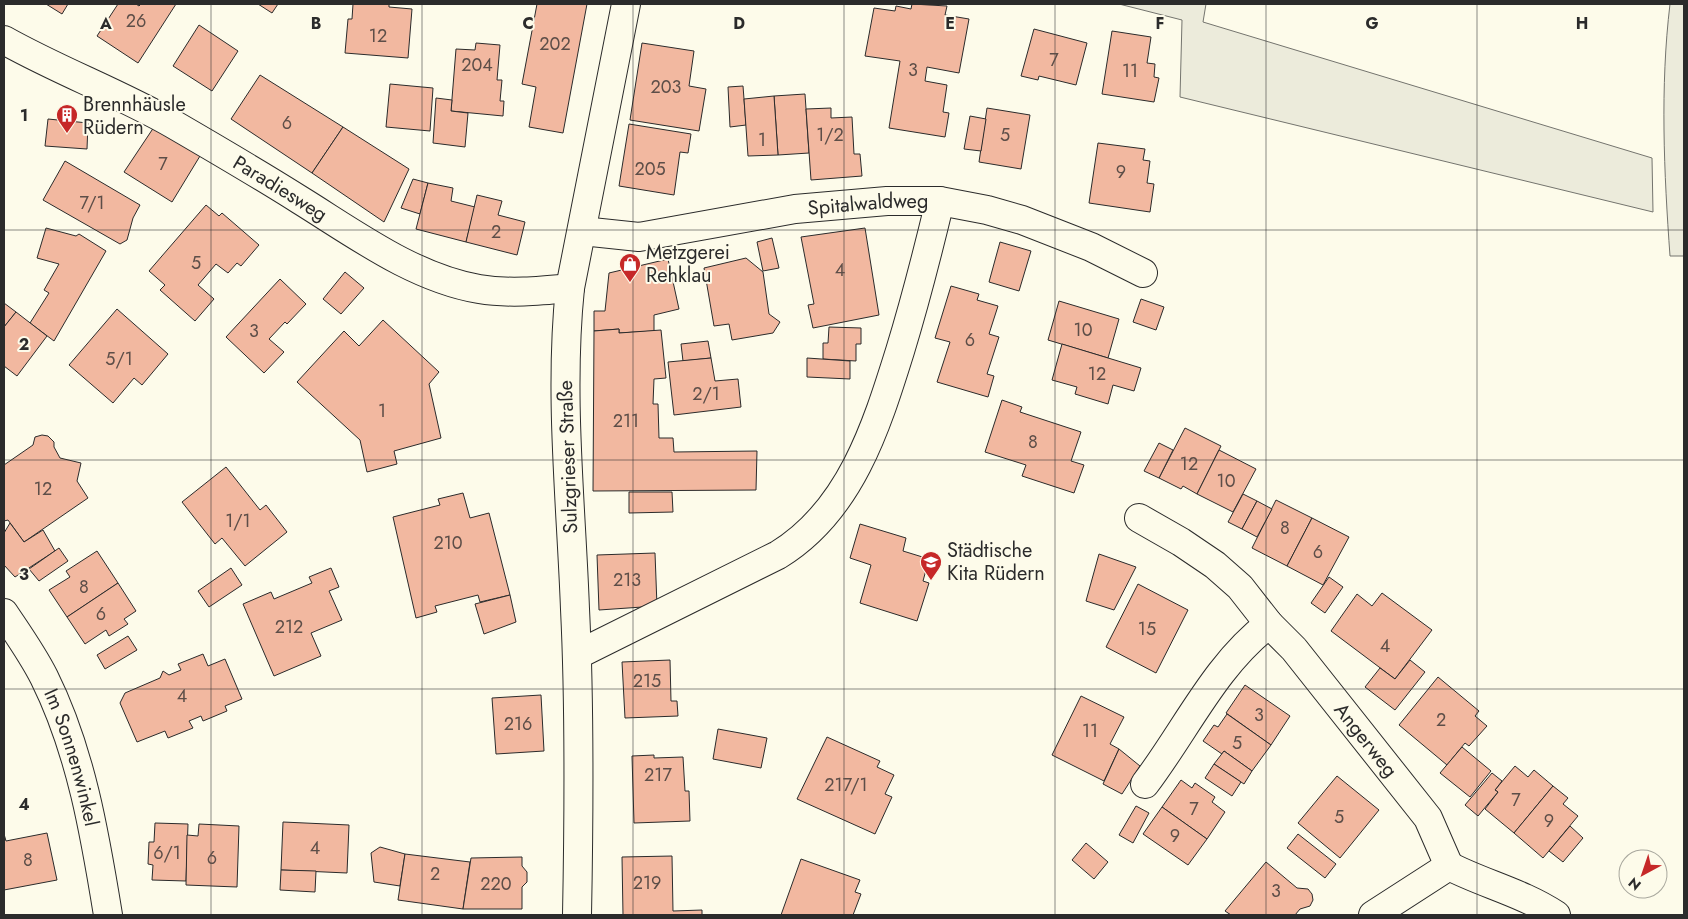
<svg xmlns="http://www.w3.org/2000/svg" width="1688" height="919" font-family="Jost,sans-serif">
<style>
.green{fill:#ecebdb;stroke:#74746e}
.building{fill:#f2b8a0;stroke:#2b2b2b}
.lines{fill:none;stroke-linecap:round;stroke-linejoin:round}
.street-casing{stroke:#2b2b2b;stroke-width:30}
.secondary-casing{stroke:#2b2b2b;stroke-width:30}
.street{stroke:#fdfbea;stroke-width:28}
.secondary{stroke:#fdfbea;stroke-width:28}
.grid{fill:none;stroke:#2b2b2b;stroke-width:1;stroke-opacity:0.55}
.labels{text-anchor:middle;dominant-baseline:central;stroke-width:4;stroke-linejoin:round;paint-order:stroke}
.number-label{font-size:18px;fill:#5d4e48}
.poi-label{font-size:20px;fill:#2b2b2b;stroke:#fdfbea;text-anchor:start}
.street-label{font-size:20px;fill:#2b2b2b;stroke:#fdfbea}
.grid-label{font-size:16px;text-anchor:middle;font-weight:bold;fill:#2b2b2b;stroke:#fdfbea;stroke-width:4;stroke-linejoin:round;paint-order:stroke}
</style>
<rect width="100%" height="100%" fill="#fdfbea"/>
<g class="green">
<path d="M 1119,4 L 1206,4 L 1203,22 L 1652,158 L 1653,212 L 1180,97 L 1182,20 Z"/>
<path d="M 1670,4 L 1684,4 L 1684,256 L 1670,256 C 1664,173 1660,87 1670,4 Z"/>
</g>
<g class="building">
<path d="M 46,4 L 68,4 L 62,14 Z"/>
<path d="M 118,4 L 136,4 L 139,6 L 141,4 L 176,4 L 138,63 L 97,36 Z"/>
<path d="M 258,4 L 278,4 L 272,13 Z"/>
<path d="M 353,4 L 389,4 L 389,7 L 412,9 L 408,58 L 345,53 L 348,19 L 352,19 Z"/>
<path d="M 537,4 L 587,4 L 563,133 L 529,127 L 536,87 L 522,84 Z"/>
<path d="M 912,4 L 947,6 L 945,15 L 969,19 L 959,73 L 927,67 L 925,81 L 947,85 L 943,112 L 949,113 L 945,137 L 889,128 L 900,61 L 865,56 L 874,8 L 895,11 L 896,6 L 911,9 Z"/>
<path d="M 199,25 L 238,51 L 212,91 L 173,66 Z"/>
<path d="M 1034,29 L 1087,43 L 1076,85 L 1039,76 L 1038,80 L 1021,76 Z"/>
<path d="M 1112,31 L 1151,37 L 1147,63 L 1155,64 L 1154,77 L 1159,78 L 1154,102 L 1102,94 Z"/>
<path d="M 476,43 L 500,45 L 497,80 L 502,80 L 500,101 L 504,101 L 503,116 L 451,111 L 456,49 L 475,50 Z"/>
<path d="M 642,43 L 694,51 L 689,86 L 706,89 L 699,131 L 630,120 Z"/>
<path d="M 260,75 L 343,127 L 312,173 L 231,119 Z"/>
<path d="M 390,84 L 433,88 L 430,131 L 386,127 Z"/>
<path d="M 743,86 L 746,125 L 730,127 L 728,87 Z"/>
<path d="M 805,94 L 809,153 L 778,155 L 774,96 Z"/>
<path d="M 774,96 L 778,155 L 748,156 L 744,99 Z"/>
<path d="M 436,98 L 452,100 L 451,111 L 468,113 L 465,147 L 433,143 Z"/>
<path d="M 831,108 L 831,118 L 852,117 L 854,154 L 860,154 L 862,176 L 811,180 L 806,109 Z"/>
<path d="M 987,108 L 1030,115 L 1021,169 L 979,162 Z"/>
<path d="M 970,116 L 986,119 L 981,151 L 964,149 Z"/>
<path d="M 48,119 L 88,123 L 87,149 L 45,146 Z"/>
<path d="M 629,124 L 691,134 L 688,153 L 680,152 L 674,195 L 619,186 Z"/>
<path d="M 154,127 L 200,156 L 172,202 L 124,172 Z"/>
<path d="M 343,127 L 409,169 L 384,222 L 312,173 Z"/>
<path d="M 1098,143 L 1145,149 L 1143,160 L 1150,161 L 1147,183 L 1154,184 L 1150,212 L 1089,203 Z"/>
<path d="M 65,161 L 140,205 L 133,218 L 127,240 L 120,244 L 43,200 Z"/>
<path d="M 413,179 L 428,183 L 420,214 L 401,208 Z"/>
<path d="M 428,183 L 453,188 L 451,201 L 475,207 L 466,242 L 416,229 Z"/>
<path d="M 477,195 L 502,201 L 498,215 L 525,222 L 517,255 L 466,242 Z"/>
<path d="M 206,205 L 219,216 L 222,213 L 259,245 L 241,266 L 237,263 L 228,273 L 216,264 L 198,285 L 214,299 L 195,321 L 160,290 L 165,285 L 149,271 Z"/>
<path d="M 46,228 L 76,236 L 79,234 L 106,251 L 54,341 L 30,323 L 49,293 L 44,290 L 59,264 L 37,258 Z"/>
<path d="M 865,228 L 879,315 L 813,328 L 808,305 L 814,304 L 801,237 Z"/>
<path d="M 772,238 L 779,268 L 763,271 L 757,242 Z"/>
<path d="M 1000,242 L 1031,251 L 1019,291 L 989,282 Z"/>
<path d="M 746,258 L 763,272 L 769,314 L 780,322 L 773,333 L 732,340 L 729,324 L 714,326 L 704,268 Z"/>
<path d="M 668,259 L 679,309 L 654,315 L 654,331 L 619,333 L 619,329 L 594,331 L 594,311 L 605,311 L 609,273 Z"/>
<path d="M 345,272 L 364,288 L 341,314 L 323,299 Z"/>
<path d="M 280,279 L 306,304 L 287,324 L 285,322 L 269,339 L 284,352 L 264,373 L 226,337 Z"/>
<path d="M 951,286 L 979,294 L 977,300 L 998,306 L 989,334 L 999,337 L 987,374 L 994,376 L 988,397 L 937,382 L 950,342 L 935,338 Z"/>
<path d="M 1141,299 L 1164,307 L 1156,330 L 1133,322 Z"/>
<path d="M 1059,301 L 1119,319 L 1108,358 L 1048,340 Z"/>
<path d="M 4,303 L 16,312 L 4,327 Z"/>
<path d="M 117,309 L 168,354 L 142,385 L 134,378 L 113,403 L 69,365 Z"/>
<path d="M 16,312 L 47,336 L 17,376 L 4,366 L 4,327 Z"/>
<path d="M 383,320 L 439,372 L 429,384 L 441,438 L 394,451 L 397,464 L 367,472 L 360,440 L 297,382 L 344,331 L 359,346 Z"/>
<path d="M 829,327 L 861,328 L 861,344 L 856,344 L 856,361 L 823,359 L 823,343 L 828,343 Z"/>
<path d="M 619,329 L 619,333 L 661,330 L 666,378 L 654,379 L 653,404 L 658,404 L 659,438 L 673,438 L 674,452 L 757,451 L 756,490 L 593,491 L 594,331 Z"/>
<path d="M 708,341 L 711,358 L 683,361 L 681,344 Z"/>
<path d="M 1062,344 L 1141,368 L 1134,391 L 1113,385 L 1108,404 L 1075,394 L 1077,387 L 1052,380 Z"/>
<path d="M 711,358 L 715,381 L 738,379 L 741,407 L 674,415 L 668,362 Z"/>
<path d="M 807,358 L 850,361 L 850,379 L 807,377 Z"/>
<path d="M 1002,400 L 1022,407 L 1020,412 L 1081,432 L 1071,461 L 1084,465 L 1074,493 L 1022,476 L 1026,465 L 985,452 Z"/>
<path d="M 1185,428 L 1221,446 L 1197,494 L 1183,486 L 1181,489 L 1159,478 Z"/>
<path d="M 42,435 L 48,436 L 54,442 L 54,447 L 60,458 L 81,463 L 77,481 L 88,498 L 24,542 L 8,520 L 4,521 L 4,465 L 33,445 L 35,437 Z"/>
<path d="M 1159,443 L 1173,450 L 1159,478 L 1144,471 Z"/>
<path d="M 1219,450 L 1256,469 L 1233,512 L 1197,494 Z"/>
<path d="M 226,467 L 260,510 L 266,505 L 287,532 L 245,566 L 222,538 L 215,544 L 182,502 Z"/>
<path d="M 629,492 L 672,492 L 673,512 L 629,513 Z"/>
<path d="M 463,493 L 470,518 L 489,513 L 510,595 L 480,602 L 478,595 L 435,606 L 437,612 L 416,618 L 393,517 L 440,505 L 438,499 Z"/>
<path d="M 1243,494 L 1257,501 L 1242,529 L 1228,522 Z"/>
<path d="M 1276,500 L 1312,518 L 1287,566 L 1252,548 Z"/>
<path d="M 1257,501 L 1272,509 L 1257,537 L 1242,529 Z"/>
<path d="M 1312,518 L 1349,537 L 1323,585 L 1287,566 Z"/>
<path d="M 10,523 L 24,542 L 43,530 L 55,551 L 15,577 L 4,565 L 4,533 Z"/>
<path d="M 860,524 L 906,538 L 903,551 L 929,559 L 923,581 L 929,583 L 917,621 L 860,603 L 871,565 L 850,558 Z"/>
<path d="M 59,548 L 68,561 L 39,581 L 29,569 Z"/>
<path d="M 97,551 L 118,583 L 67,617 L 49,590 L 70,577 L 66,571 Z"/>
<path d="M 655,553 L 657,606 L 599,610 L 597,555 Z"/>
<path d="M 1099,554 L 1136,567 L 1114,610 L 1086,601 Z"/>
<path d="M 231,568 L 242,585 L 209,607 L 198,591 Z"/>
<path d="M 331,568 L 339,587 L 329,591 L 342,620 L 311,633 L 321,656 L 274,676 L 243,604 L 271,592 L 274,599 L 312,583 L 309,577 Z"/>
<path d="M 1329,577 L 1343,587 L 1325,613 L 1311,603 Z"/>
<path d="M 118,583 L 136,611 L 124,619 L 128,624 L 109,636 L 106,630 L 85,644 L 67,617 Z"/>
<path d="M 1138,584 L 1188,610 L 1156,673 L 1106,647 Z"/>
<path d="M 1382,593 L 1432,630 L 1395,679 L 1331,631 L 1357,594 L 1372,606 Z"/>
<path d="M 510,595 L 516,622 L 484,634 L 475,604 Z"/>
<path d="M 128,636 L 137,650 L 105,669 L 97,655 Z"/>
<path d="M 203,654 L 208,666 L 225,659 L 242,699 L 225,706 L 227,711 L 203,721 L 201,716 L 189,721 L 193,728 L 168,738 L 165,731 L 137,742 L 120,703 L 125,693 L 160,678 L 163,671 L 169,675 L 181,670 L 178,664 Z"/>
<path d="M 670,660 L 671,701 L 677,701 L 678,716 L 625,718 L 622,662 Z"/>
<path d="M 1410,660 L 1425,672 L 1395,710 L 1365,687 L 1380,668 L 1395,679 Z"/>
<path d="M 1438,677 L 1479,711 L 1475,716 L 1487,726 L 1469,746 L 1465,743 L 1447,765 L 1399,725 Z"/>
<path d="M 1245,685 L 1290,716 L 1271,745 L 1226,713 Z"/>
<path d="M 541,695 L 544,751 L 496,754 L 492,698 Z"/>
<path d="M 1081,696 L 1124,717 L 1110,744 L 1119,749 L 1104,781 L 1052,755 Z"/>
<path d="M 1227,714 L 1271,745 L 1252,771 L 1224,751 L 1222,754 L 1203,741 L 1214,725 L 1218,727 Z"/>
<path d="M 718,729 L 767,738 L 761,768 L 713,759 Z"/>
<path d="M 827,737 L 880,761 L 877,767 L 894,775 L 885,794 L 892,797 L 875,834 L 797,799 Z"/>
<path d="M 1462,747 L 1491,771 L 1470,797 L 1440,773 Z"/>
<path d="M 1119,749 L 1140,766 L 1122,794 L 1103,784 Z"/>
<path d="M 1224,751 L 1252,771 L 1244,784 L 1214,764 Z"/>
<path d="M 654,755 L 654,758 L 683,757 L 685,791 L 689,791 L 690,821 L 634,823 L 632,756 Z"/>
<path d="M 1214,764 L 1241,782 L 1232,796 L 1205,778 Z"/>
<path d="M 1515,766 L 1528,777 L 1534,770 L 1553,786 L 1514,833 L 1485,809 L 1498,792 L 1495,790 Z"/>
<path d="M 1492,773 L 1502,781 L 1495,790 L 1498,792 L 1478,816 L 1465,805 Z"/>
<path d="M 1337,776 L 1379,810 L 1340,858 L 1298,823 Z"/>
<path d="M 1181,780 L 1192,788 L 1195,783 L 1215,797 L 1212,802 L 1225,812 L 1207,839 L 1162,807 Z"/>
<path d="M 1553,786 L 1568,798 L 1563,804 L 1578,816 L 1543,858 L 1514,833 Z"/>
<path d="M 1136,806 L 1149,813 L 1133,843 L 1119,835 Z"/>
<path d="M 1162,807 L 1207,839 L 1188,865 L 1143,834 Z"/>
<path d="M 283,822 L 349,825 L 347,873 L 281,870 Z"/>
<path d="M 155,823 L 188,824 L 186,881 L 152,880 L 153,865 L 148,864 L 149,842 L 154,842 Z"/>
<path d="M 199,824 L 239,826 L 237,887 L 186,885 L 187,835 L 198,836 Z"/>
<path d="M 1570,826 L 1583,838 L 1563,862 L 1549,851 Z"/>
<path d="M 47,833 L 57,880 L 4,890 L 4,834 L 6,841 Z"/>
<path d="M 1298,834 L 1336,864 L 1325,878 L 1287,848 Z"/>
<path d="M 1086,843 L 1108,862 L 1094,879 L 1072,860 Z"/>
<path d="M 380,847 L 405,854 L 400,886 L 374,882 L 371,853 Z"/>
<path d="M 405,854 L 470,862 L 463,909 L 398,900 Z"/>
<path d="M 672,856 L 673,911 L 702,910 L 702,915 L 623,915 L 622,857 Z"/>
<path d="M 522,857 L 522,866 L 527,872 L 527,882 L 522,887 L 522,909 L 463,909 L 471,858 Z"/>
<path d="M 801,859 L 860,880 L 855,892 L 861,894 L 853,915 L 781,915 Z"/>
<path d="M 1266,862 L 1297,888 L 1308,889 L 1312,894 L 1313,900 L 1310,906 L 1300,909 L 1295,915 L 1231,915 L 1225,911 Z"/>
<path d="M 281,870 L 316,871 L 315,892 L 280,890 Z"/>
</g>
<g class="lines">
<g class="street-casing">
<g id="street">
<path id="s1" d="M 4,40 C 59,71 119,93 173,124 C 216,149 259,174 300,200 C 355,234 414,278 479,289 C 509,294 539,291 570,288"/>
<path id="s2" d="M 582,231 L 639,237 L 795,209 L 887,201 L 940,201 L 987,210 L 1022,220 L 1091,247 L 1143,273"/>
<path id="s3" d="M 1139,518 L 1181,542 L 1215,565 L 1240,587 L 1269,624 L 1294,649 L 1428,818 L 1449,866"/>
<path id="s4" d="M 4,613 C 18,634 33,655 44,677 C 81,751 95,835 108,915"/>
<path d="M 577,655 L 778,555 C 850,511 876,428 900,351 C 915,302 928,251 940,201"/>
<path d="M 1145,784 C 1186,730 1215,665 1269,624"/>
<path d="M 1449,866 C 1484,884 1523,893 1556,915"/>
<path d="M 1373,915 L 1449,866"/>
</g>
</g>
<g class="secondary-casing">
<path id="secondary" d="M 577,915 C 579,813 580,711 575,609 C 571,502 559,395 570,288 L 626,4"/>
</g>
<use href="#street" class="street"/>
<use href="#secondary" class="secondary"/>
</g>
<path class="grid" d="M 211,4 L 211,915M 422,4 L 422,915M 633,4 L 633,915M 844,4 L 844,915M 1055,4 L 1055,915M 1266,4 L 1266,915M 1477,4 L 1477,915M 4,230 L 1684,230M 4,460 L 1684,460M 4,689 L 1684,689"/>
<defs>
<g id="building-pin" transform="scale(1.125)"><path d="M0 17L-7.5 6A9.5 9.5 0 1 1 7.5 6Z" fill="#c62828" stroke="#fdfbea"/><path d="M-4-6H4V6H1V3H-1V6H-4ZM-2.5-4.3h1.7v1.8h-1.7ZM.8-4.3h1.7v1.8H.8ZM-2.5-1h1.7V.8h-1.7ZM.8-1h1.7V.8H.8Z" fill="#fff"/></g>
<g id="shop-pin" transform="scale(1.125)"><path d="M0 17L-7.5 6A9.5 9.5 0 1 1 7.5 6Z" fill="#c62828" stroke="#fdfbea"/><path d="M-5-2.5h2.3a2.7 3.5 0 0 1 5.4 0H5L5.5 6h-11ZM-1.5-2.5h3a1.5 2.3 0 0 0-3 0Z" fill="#fff"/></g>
<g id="school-pin" transform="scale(1.125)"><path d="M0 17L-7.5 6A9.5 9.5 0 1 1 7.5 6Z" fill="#c62828" stroke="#fdfbea"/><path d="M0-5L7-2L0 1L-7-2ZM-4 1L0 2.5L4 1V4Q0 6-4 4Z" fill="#fff"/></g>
</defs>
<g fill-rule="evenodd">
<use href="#building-pin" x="67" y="115"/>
<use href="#shop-pin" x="630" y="264"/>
<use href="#school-pin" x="931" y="562"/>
</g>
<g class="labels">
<g class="number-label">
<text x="136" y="21">26</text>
<text x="378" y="36">12</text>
<text x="555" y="44">202</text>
<text x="1054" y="60">7</text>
<text x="477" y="65">204</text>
<text x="913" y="70">3</text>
<text x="1130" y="71">11</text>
<text x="666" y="87">203</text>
<text x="287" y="123">6</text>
<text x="830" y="135">1/2</text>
<text x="1005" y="135">5</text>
<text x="762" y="140">1</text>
<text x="163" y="164">7</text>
<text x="650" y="169">205</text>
<text x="1121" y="172">9</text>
<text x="92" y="203">7/1</text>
<text x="496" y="232">2</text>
<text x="196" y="263">5</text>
<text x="840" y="270">4</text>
<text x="1083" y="330">10</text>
<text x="254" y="331">3</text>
<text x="970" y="340">6</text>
<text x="119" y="359">5/1</text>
<text x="1097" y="374">12</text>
<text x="706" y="394">2/1</text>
<text x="382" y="411">1</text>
<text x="626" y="421">211</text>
<text x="1033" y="442">8</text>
<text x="1189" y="464">12</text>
<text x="1226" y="481">10</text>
<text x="43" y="489">12</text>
<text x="238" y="521">1/1</text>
<text x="1285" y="528">8</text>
<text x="448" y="543">210</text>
<text x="1318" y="552">6</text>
<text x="627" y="580">213</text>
<text x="84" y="587">8</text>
<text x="101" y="614">6</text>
<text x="289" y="627">212</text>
<text x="1147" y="629">15</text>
<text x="1385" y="646">4</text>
<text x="647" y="681">215</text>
<text x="182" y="696">4</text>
<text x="1259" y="715">3</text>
<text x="1441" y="720">2</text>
<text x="518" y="724">216</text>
<text x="1090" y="731">11</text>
<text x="1237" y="743">5</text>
<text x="658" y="775">217</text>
<text x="846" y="785">217/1</text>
<text x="1516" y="800">7</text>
<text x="1194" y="809">7</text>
<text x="1339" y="817">5</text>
<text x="1549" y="821">9</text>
<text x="1175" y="836">9</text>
<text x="315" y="848">4</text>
<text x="167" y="853">6/1</text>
<text x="212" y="858">6</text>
<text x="28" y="860">8</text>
<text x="435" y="874">2</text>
<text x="647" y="883">219</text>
<text x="496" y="884">220</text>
<text x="1276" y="891">3</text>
</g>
<g class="poi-label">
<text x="83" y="104">Brennhäusle<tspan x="83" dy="23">Rüdern</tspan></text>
<text x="646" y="252">Metzgerei<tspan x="646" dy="23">Rehklau</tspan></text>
<text x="947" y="550">Städtische<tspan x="947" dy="23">Kita Rüdern</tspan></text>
</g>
<g class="street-label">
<text stroke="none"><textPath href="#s1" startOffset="314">Paradiesweg</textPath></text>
<text stroke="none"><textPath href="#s2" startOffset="289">Spitalwaldweg</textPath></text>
<text transform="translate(568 457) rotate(-92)">Sulzgrieser Straße</text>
<text stroke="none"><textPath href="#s3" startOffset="321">Angerweg</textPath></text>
<text stroke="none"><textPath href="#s4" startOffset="161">Im Sonnenwinkel</textPath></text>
</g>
</g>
<g class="grid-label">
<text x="106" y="29">A</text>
<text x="316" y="29">B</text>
<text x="528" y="29">C</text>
<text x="739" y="29">D</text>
<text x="950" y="29">E</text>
<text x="1160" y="29">F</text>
<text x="1372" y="29">G</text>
<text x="1582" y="29">H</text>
<text x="24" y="121">1</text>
<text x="24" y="350">2</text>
<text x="24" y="580">3</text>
<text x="24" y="810">4</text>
</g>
<rect width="1688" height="919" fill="none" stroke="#2b2b2b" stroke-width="10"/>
<g transform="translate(1643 874) rotate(220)"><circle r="24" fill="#fdfbea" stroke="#a9a89e"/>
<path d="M0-4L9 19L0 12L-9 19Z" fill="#c62828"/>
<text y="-8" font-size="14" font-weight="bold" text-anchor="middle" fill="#2b2b2b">N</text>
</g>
</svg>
